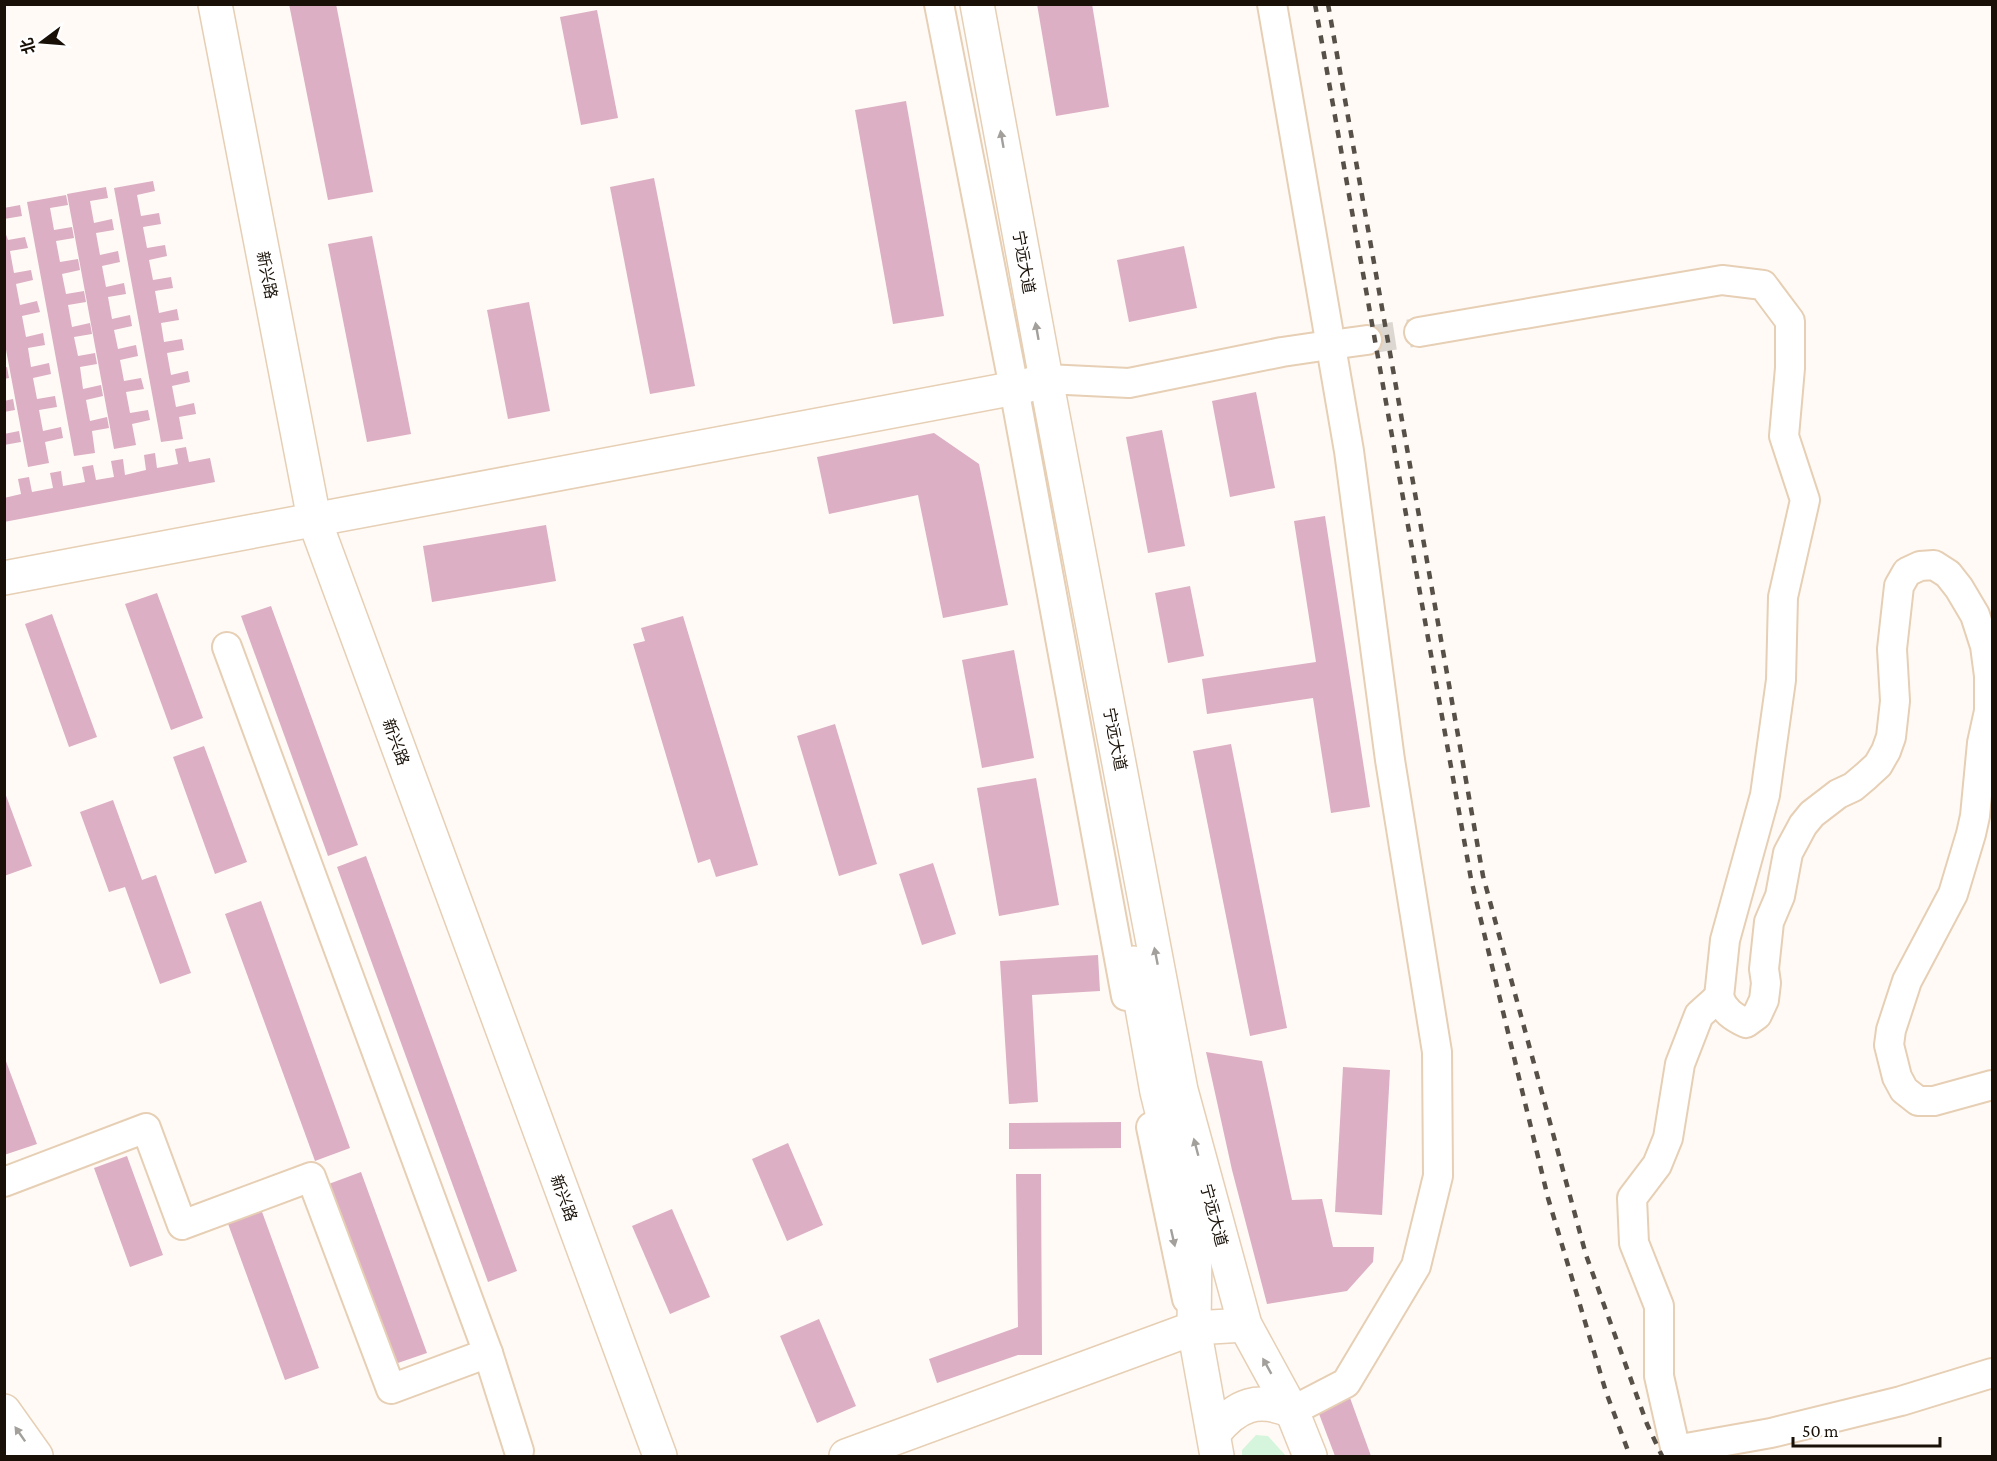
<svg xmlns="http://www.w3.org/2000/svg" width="1997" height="1461" font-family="'Crimson Pro','Noto Sans SC',serif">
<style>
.green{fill:#d6f5dd}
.building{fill:#dcafc4}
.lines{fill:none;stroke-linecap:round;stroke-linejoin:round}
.minor-tunnel{stroke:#dcd7d1;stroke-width:28;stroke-dasharray:28 14;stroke-linecap:butt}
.minor-casing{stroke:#e6cfb4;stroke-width:32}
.major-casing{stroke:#e6cfb4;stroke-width:36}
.minor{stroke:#fff;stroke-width:28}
.major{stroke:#fff;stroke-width:33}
.rail{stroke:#575048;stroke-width:4.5;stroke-dasharray:8 8;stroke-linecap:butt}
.oneway{fill:#a3a09c}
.labels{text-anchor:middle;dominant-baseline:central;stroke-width:4.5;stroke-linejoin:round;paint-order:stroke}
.street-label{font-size:16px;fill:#191108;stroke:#fff}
</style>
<rect width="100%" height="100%" fill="#fffaf5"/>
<path class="green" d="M 1256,1435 L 1268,1436 L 1286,1456 L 1242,1456 L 1242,1450 Z"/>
<g class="building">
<path d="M 289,4 L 336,4 L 373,192 L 328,200 Z"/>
<path d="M 1037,4 L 1092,4 L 1109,107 L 1056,116 Z"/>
<path d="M 597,10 L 618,118 L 581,125 L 560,17 Z"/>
<path d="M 906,101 L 944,316 L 893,324 L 855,110 Z"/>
<path d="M 654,178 L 695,386 L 650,394 L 610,187 Z"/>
<path d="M 153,181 L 155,191 L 137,195 L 141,216 L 159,213 L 161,224 L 143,227 L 147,248 L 165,245 L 167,256 L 149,260 L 153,280 L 171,277 L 173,288 L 155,291 L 159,313 L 177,309 L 179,320 L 161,323 L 164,342 L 182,339 L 184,350 L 167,353 L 171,375 L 188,371 L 190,382 L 172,386 L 176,407 L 194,403 L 196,414 L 179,417 L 183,439 L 161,442 L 114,188 Z"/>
<path d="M 106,187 L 108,198 L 90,201 L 94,223 L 112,219 L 114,230 L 96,233 L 100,255 L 118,251 L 120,262 L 102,266 L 106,287 L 124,283 L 126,294 L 108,297 L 112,319 L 130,315 L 132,326 L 114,330 L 118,349 L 136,345 L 138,356 L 120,360 L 124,381 L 141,378 L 144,389 L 126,392 L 130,413 L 148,410 L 150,420 L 132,424 L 136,445 L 114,449 L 67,194 Z"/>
<path d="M 66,195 L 68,205 L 50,208 L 54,230 L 72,227 L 74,238 L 56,241 L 60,262 L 78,259 L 80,270 L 62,274 L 66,294 L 84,291 L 86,302 L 68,305 L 72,327 L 90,323 L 92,334 L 74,337 L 78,356 L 95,353 L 97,364 L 80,367 L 83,389 L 101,385 L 103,396 L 86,400 L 90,421 L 107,417 L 109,428 L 92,431 L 95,453 L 74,456 L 27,202 Z"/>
<path d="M 20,205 L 22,216 L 4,219 L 4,208 Z"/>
<path d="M 4,229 L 8,240 L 25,237 L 28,248 L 10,251 L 14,273 L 31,270 L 33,280 L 16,284 L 20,305 L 37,301 L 40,312 L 22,316 L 26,337 L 43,333 L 45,345 L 28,348 L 31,367 L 49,363 L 51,374 L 33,378 L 37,399 L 55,396 L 57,407 L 39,410 L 43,431 L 61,427 L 63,438 L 45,442 L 49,463 L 28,467 L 4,339 Z"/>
<path d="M 372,236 L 411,434 L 367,442 L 328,244 Z"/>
<path d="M 1184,246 L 1197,308 L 1129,322 L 1117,260 Z"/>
<path d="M 529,302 L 550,411 L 508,419 L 487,310 Z"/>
<path d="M 7,367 L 9,378 L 4,379 L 4,368 Z"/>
<path d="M 1256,392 L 1275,488 L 1230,497 L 1212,401 Z"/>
<path d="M 13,399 L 15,410 L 4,412 L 4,401 Z"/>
<path d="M 1162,430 L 1185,546 L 1148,553 L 1126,437 Z"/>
<path d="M 19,431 L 21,442 L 4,445 L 4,434 Z"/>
<path d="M 934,433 L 979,464 L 1008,605 L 943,618 L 918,495 L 829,514 L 817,457 Z"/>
<path d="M 186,447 L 189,462 L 210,458 L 215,482 L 4,522 L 4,498 L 21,494 L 18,479 L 29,477 L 32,492 L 53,488 L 50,473 L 61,471 L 63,486 L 85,482 L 82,467 L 93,465 L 96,480 L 114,477 L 111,461 L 123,459 L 125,475 L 146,470 L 144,455 L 155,453 L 157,468 L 178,464 L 175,449 Z"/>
<path d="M 1325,516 L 1370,807 L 1331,813 L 1313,698 L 1207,714 L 1202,679 L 1316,662 L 1294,521 Z"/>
<path d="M 546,525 L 556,581 L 432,602 L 423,546 Z"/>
<path d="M 1190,586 L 1204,656 L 1168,663 L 1155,593 Z"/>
<path d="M 157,593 L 203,718 L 171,730 L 125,604 Z"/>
<path d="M 271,606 L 358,845 L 328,856 L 241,616 Z"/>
<path d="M 52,614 L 97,737 L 69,747 L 25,624 Z"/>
<path d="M 683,616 L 758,865 L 716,877 L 710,859 L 698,863 L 633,644 L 645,641 L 641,628 Z"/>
<path d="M 1014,650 L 1034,758 L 982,768 L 962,660 Z"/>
<path d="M 835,724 L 877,864 L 839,876 L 797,736 Z"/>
<path d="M 1231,744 L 1287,1028 L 1250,1036 L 1193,751 Z"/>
<path d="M 204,746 L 247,862 L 215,874 L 173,757 Z"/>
<path d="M 1036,778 L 1059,905 L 999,916 L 977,788 Z"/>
<path d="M 4,790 L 32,866 L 4,876 Z"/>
<path d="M 113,800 L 142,880 L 156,875 L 191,973 L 160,984 L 125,887 L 109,892 L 80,812 Z"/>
<path d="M 366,856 L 517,1271 L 488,1282 L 337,867 Z"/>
<path d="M 933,863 L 956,934 L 922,945 L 899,874 Z"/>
<path d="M 261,901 L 350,1148 L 315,1161 L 225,914 Z"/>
<path d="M 1098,955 L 1100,991 L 1032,995 L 1038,1102 L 1009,1104 L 1000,961 Z"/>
<path d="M 1206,1052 L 1262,1061 L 1292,1200 L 1322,1199 L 1333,1247 L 1374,1247 L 1373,1262 L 1347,1291 L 1267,1304 L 1232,1170 Z"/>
<path d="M 4,1056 L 37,1144 L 4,1155 Z"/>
<path d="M 1343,1067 L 1390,1070 L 1382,1215 L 1335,1212 Z"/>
<path d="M 1121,1122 L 1121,1148 L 1009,1149 L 1009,1123 Z"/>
<path d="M 788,1143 L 823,1225 L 787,1241 L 752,1159 Z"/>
<path d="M 127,1156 L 163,1255 L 130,1267 L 94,1168 Z"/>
<path d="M 361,1172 L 427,1353 L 392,1365 L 326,1185 Z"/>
<path d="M 1016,1174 L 1041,1174 L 1042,1355 L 1018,1355 L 937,1383 L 929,1359 L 1018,1327 Z"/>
<path d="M 261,1209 L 319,1368 L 285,1380 L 227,1221 Z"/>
<path d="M 672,1209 L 710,1297 L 670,1314 L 632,1226 Z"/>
<path d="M 819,1319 L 856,1406 L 817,1423 L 780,1336 Z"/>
<path d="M 1349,1395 L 1371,1456 L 1335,1456 L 1316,1406 Z"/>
</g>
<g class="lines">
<path class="minor-tunnel" d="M 1367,340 L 1419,332"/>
<g class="minor-casing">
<g id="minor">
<path d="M 939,4 L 1014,388 L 1126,996"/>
<path d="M 1272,4 L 1349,451 L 1390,760 L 1437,1052 L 1438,1176 L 1416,1266 L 1346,1383 L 1292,1411"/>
<path d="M 1419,332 L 1722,280 L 1763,285 L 1790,321 L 1790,368 L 1784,436 L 1805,500 L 1783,597 L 1781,680 L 1765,795 L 1725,940 L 1719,997 C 1724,1011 1733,1017 1746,1023 L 1757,1015 L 1764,1000 L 1766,983 L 1764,969 L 1769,922 L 1780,896 L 1788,853 L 1803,825 L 1812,814 L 1838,794 L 1853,787 L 1866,776 L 1878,765 L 1886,751 L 1891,737 L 1895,701 L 1892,649 L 1899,586 L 1907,572 L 1920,566 L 1934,565 L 1948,574 L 1959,588 L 1975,615 L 1985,646 L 1989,676 L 1989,711 L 1982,743 L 1975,816 L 1971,834 L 1953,894 L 1907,981 L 1891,1030 L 1889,1045 L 1897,1077 L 1904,1090 L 1918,1101 L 1934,1101 L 1992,1085"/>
<path d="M 1345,343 L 1367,340"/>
<path d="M 1046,379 L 1129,383 L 1282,352 L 1316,347"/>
<path d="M 227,647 L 488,1353 L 519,1451"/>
<path d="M 1151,1127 L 1187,1299"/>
<path d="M 4,1182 L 146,1128 L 182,1225 L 311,1177 L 391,1389 L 488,1353"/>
<path d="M 1675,1450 L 1771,1433 L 1901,1401 L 1992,1373"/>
<path d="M 1677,1456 L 1659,1376 L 1659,1306 L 1634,1243 L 1632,1198 L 1657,1165 L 1668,1138 L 1680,1064 L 1699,1015 L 1719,997"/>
</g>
</g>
<g class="major-casing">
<g id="major">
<path d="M 215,4 L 314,519 L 660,1456"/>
<path d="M 977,4 L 1046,379 L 1181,1090 L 1245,1325 L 1292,1411 L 1310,1456"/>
<path d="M 4,578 L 1026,386 L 1046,379"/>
<path d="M 1134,963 L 1157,1092 L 1195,1245 L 1194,1328 L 1217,1456"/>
<path d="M 4,1411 L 36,1456"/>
<path d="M 1214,1433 C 1237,1404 1258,1397 1292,1411"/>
<path d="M 4,1456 L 5,1456"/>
<path d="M 846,1456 L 1194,1328 L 1245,1325"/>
</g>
</g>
<use href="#minor" class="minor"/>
<use href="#major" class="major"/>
<g class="rail">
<path d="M 1315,4 L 1471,879 L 1548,1198 L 1606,1392 L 1630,1456"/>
<path d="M 1328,4 L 1483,876 L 1586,1255 L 1647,1424 L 1662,1456"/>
</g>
</g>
<defs><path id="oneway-solid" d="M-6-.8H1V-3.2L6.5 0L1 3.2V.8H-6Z" transform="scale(1.5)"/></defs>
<g class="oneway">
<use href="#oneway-solid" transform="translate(1002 139) rotate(-100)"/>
<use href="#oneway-solid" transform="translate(1037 331) rotate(-100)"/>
<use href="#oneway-solid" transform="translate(1156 956) rotate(-101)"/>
<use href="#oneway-solid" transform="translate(1196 1147) rotate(-105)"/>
<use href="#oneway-solid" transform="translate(1173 1238) rotate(77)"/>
<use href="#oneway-solid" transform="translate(1267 1366) rotate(-119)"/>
<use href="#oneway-solid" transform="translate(20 1434) rotate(-125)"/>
</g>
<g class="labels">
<g class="street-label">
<text transform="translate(1024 262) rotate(80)">宁远大道</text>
<text transform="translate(267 275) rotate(79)">新兴路</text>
<text transform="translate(1115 739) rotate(79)">宁远大道</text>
<text transform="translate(396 742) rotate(70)">新兴路</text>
<text transform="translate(564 1198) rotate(70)">新兴路</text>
<text transform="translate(1214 1215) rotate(75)">宁远大道</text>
</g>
</g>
<rect width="1997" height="1461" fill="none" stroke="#191108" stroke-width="12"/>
<g transform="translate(42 42) rotate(254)" stroke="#ffffff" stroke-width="4.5" paint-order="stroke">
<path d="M0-4.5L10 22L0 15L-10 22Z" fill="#191108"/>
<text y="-9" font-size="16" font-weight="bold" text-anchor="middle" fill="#191108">北</text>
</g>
<path d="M1793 1437v9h147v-9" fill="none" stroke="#191108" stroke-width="3"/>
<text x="1802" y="1437" font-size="18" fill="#191108" stroke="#ffffff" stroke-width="4.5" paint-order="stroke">50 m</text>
</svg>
